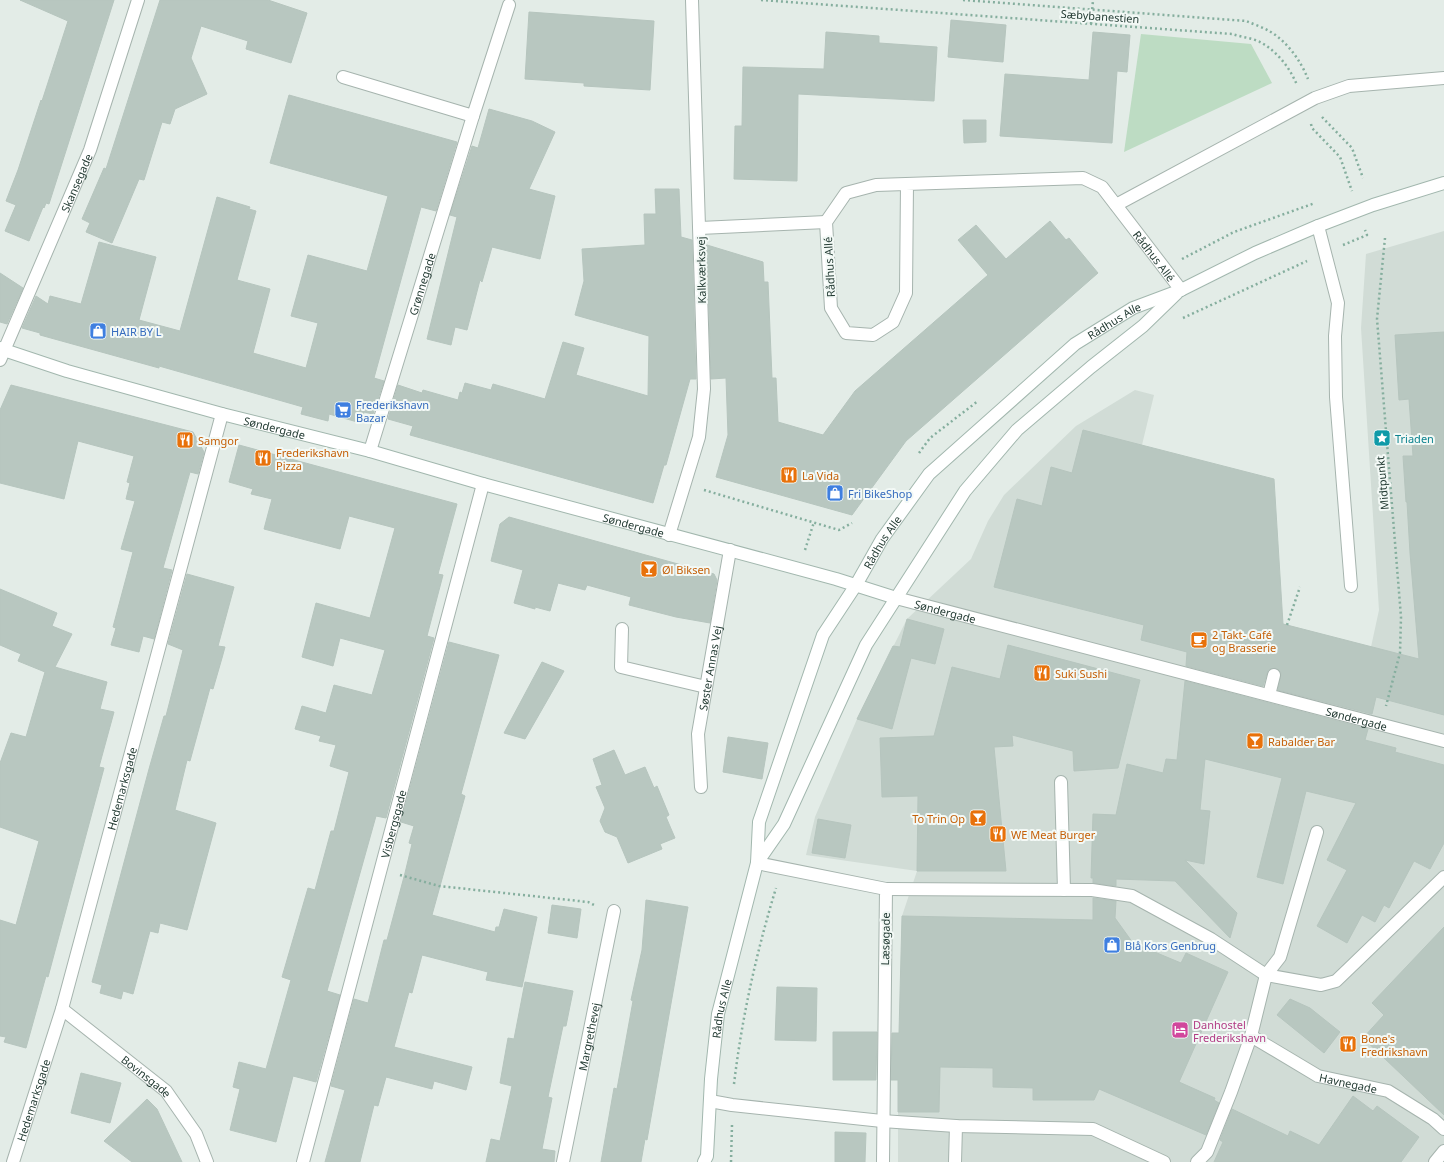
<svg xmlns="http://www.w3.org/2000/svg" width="1444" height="1162" font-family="'Noto Sans',sans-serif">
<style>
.built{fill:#d1dcd6}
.green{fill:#bddcc3}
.building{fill:#b8c7c0;stroke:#b6c5be}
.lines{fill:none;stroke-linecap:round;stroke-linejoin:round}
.lane-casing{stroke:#a6b4ae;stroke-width:14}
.street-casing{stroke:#a6b4ae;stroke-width:14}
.secondary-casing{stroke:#a2b7ae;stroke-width:14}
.path{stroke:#85ae9e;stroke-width:2.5;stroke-dasharray:2 3;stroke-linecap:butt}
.lane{stroke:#fff;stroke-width:12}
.street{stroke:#fff;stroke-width:12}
.secondary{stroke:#fff;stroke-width:12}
.labels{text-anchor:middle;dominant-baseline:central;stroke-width:4;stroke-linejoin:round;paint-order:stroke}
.street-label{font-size:11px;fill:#243c34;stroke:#f3f9f6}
.shop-label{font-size:11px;fill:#366cbe;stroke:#f3f9f6;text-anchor:start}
.culture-label{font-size:11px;fill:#0d838f;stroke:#f3f9f6;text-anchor:start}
.food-label{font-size:11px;fill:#c56008;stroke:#f3f9f6;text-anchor:start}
.hotel-label{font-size:11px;fill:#b23c85;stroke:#f3f9f6;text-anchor:start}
</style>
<rect width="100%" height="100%" fill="#e3ece7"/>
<path class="built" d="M 1444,231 L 1444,1162 L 898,1162 L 898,1112 L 902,916 L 917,871 L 806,855 L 815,817 L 857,719 L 907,619 L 971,559 L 988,521 L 1004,495 L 1076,426 L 1135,390 L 1154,395 L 1142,445 L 1280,623 L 1371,647 L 1379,610 L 1361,328 L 1366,254 Z"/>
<path class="green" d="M 1141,34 L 1251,44 L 1272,83 L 1124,152 Z"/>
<g class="building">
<path d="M 20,0 L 114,0 L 49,204 L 46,203 L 44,208 L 43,207 L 29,241 L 5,231 L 16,205 L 6,201 L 18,170 L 41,100 L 42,101 L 68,21 Z"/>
<path d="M 160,0 L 268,0 L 307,13 L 291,63 L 246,49 L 248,41 L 201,26 L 191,58 L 207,94 L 175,109 L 170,124 L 162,122 L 144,180 L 139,179 L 112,243 L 86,232 L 90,223 L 82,219 L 104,168 L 106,169 Z"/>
<path d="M 529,12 L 654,21 L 650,90 L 584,86 L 584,83 L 525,79 Z"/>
<path d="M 951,20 L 1006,25 L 1003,62 L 948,57 Z"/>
<path d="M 826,32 L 879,36 L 879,43 L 937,47 L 934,101 L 798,94 L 797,181 L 734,179 L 735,126 L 742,126 L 743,67 L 824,69 Z"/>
<path d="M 1093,32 L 1130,35 L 1127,72 L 1117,71 L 1112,143 L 1000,136 L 1005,74 L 1089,80 Z"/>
<path d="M 289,95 L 457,142 L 436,211 L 421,207 L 374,378 L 384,381 L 373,414 L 364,412 L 361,423 L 329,414 L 328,421 L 301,414 L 303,407 L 296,405 L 159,366 L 159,368 L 40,335 L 40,333 L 22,328 L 36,296 L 48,304 L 50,296 L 81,304 L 99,242 L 156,257 L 139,320 L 180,331 L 217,197 L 250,207 L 249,209 L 256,211 L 237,280 L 270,289 L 253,353 L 306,368 L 318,323 L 291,316 L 308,255 L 367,271 L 388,196 L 270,163 Z"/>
<path d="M 489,109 L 532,121 L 555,132 L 529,189 L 555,196 L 540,259 L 492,247 L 482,282 L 480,280 L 467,330 L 455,327 L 451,345 L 427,339 L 457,217 L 450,215 L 472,146 L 478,148 Z"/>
<path d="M 963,120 L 986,120 L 986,142 L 964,143 Z"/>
<path d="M 655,189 L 679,189 L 681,237 L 692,240 L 696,379 L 690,379 L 666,465 L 664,465 L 653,503 L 410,435 L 413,426 L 388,419 L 398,385 L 422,393 L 423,390 L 458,400 L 460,392 L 462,393 L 465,383 L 491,390 L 493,384 L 545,399 L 563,342 L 584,348 L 576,375 L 648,396 L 649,336 L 575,315 L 584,281 L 582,249 L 645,245 L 644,214 L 656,214 Z"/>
<path d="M 1050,221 L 1066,240 L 1069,238 L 1098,273 L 906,441 L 852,515 L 716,477 L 728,435 L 726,378 L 711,379 L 707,245 L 763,262 L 764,282 L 768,282 L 772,378 L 776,378 L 778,422 L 823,435 L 855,391 L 988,275 L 958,240 L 976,225 L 1006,259 Z"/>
<path d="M 0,273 L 23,288 L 7,324 L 0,322 Z"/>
<path d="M 1444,332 L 1444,715 L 1376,697 L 1372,714 L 1278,690 L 1281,673 L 1279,670 L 1275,668 L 1268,670 L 1263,686 L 1186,666 L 1187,652 L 1141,640 L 1144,625 L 994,587 L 1017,499 L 1042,506 L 1051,467 L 1072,473 L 1083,430 L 1274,479 L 1283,624 L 1419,659 L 1410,553 L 1407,502 L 1406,502 L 1403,456 L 1413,456 L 1409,399 L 1399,400 L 1395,335 Z"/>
<path d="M 11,385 L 193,432 L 204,452 L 198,474 L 190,472 L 163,568 L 172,570 L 154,639 L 143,636 L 139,652 L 111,645 L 116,628 L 113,627 L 133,552 L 121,549 L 135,501 L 126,499 L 130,483 L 127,482 L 134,456 L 78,441 L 64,499 L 0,483 L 0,410 Z"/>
<path d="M 239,445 L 457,504 L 438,574 L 443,575 L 427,636 L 434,638 L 386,818 L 376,816 L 327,991 L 340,995 L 316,1082 L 293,1076 L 276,1142 L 230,1130 L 240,1089 L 233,1087 L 239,1062 L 266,1069 L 291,980 L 282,977 L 308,888 L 315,890 L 331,831 L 334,831 L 349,772 L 330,766 L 336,745 L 319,741 L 321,736 L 295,729 L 302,706 L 326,713 L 334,685 L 372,695 L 385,650 L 340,638 L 333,666 L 302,657 L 316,603 L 370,618 L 395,528 L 349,516 L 340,549 L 264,529 L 272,499 L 251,494 L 253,489 L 229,482 Z"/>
<path d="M 509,517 L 714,574 L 717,580 L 710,623 L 676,617 L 629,605 L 631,597 L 587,585 L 585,590 L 558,583 L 550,611 L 535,607 L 535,609 L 514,603 L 523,570 L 491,561 L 500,524 Z"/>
<path d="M 187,574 L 234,587 L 218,646 L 225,647 L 222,658 L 213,689 L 210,688 L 190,761 L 187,760 L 175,810 L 216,823 L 187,930 L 160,923 L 158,933 L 150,931 L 133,994 L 123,991 L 121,999 L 100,993 L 102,985 L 92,982 L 149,769 L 164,716 L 166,716 L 183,650 L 168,644 Z"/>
<path d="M 0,589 L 57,613 L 52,626 L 72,634 L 55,667 L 107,682 L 100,709 L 114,712 L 99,767 L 104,768 L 48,977 L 46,976 L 26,1048 L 4,1042 L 6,1037 L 0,1036 L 0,920 L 16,925 L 39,841 L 0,827 L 0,763 L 11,733 L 26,737 L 45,672 L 18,661 L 21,654 L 0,645 Z"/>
<path d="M 907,619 L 944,629 L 935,664 L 911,658 L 892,729 L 857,719 L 893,646 L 900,647 Z"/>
<path d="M 449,642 L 499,655 L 461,794 L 465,796 L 432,915 L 495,932 L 496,927 L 499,927 L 504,909 L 537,917 L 522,987 L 486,980 L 488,972 L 422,955 L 412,993 L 409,992 L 394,1047 L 472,1067 L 466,1090 L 434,1081 L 432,1089 L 386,1077 L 378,1106 L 374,1105 L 360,1162 L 325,1162 L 345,1090 L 331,1086 L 354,999 L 368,1003 L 384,940 L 387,940 L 405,873 L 412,844 L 409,843 L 414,826 L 401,822 Z"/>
<path d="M 1008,645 L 1140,680 L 1118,768 L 1074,771 L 1073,751 L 1012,735 L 1013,746 L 994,747 L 1006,871 L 917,871 L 918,796 L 882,797 L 880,738 L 934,736 L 952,667 L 1000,679 Z"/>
<path d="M 542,662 L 564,671 L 525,739 L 504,733 Z"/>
<path d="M 1185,681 L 1368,729 L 1365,740 L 1396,748 L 1395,752 L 1444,765 L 1444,843 L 1430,869 L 1414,861 L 1389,908 L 1384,905 L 1375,922 L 1362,915 L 1347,943 L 1317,926 L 1347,870 L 1327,860 L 1356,803 L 1306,791 L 1283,884 L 1257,877 L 1282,778 L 1205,759 L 1200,810 L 1210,811 L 1204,864 L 1185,860 L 1237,913 L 1230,938 L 1175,881 L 1116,879 L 1116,886 L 1093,883 L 1093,878 L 1091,878 L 1093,814 L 1116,815 L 1127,764 L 1163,773 L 1166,759 L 1177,760 Z"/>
<path d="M 728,737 L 768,743 L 762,779 L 723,772 Z"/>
<path d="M 614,750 L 625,775 L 645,767 L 654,788 L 657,786 L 669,815 L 666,817 L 675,838 L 660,844 L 662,849 L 628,863 L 617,837 L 605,832 L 600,821 L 605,808 L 596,787 L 602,785 L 593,759 Z"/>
<path d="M 818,819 L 851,825 L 845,858 L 812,853 Z"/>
<path d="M 1093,898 L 1116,901 L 1115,918 L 1133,943 L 1181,963 L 1186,953 L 1228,972 L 1179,1082 L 1215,1098 L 1214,1100 L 1219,1103 L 1206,1135 L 1099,1089 L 1094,1100 L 1033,1100 L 1033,1088 L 993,1087 L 993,1068 L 940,1067 L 939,1112 L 898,1112 L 898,1080 L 891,1080 L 892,1033 L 899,1033 L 902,916 L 1093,920 Z"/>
<path d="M 646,900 L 688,907 L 647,1140 L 645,1139 L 641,1162 L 601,1162 L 614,1088 L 617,1089 L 633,1001 L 631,1000 L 642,950 Z"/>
<path d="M 552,905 L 581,909 L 577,938 L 548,933 Z"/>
<path d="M 1444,927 L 1444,1115 L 1363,1038 L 1384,1015 L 1372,1003 Z"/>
<path d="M 525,982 L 573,991 L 566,1026 L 563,1026 L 548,1097 L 552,1098 L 542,1149 L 555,1151 L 554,1162 L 486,1162 L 491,1139 L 500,1141 L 512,1086 L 500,1083 L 508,1038 L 514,1039 Z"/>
<path d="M 777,987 L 817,988 L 816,1041 L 775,1040 Z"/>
<path d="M 1290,999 L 1310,1008 L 1340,1032 L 1324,1053 L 1277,1015 Z"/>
<path d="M 833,1032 L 877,1032 L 876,1080 L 833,1080 Z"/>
<path d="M 81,1073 L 121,1083 L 110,1123 L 71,1113 Z"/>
<path d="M 1353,1096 L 1373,1111 L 1377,1106 L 1419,1137 L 1401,1162 L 1214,1162 L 1223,1142 L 1220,1140 L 1232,1109 L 1288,1136 L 1290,1131 L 1319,1145 Z"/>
<path d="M 147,1099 L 157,1109 L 182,1162 L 132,1162 L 104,1141 Z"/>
<path d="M 835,1132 L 866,1133 L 865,1162 L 835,1162 Z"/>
</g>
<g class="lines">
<g class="lane-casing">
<g id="lane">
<path d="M 343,77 L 473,116 L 509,5"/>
<path d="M 1116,205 L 1315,98 L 1349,86 L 1444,78"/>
<path d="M 1318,226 L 1338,303 L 1335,336 L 1336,397 L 1351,586"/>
<path d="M 622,629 L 621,667 L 706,687"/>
<path d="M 1061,782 L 1064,890"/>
<path d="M 886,889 L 1092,890 L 1132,896 L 1211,939 L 1266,975 L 1321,985 L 1336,981 L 1444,877"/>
<path id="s1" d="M 1251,1036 L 1318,1076 L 1388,1091 L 1433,1119 L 1444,1129"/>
<path d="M 882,1121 L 956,1126 L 1093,1129 L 1164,1162"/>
<path d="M 955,1162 L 956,1126"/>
<path d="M 1197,1162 L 1207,1152 L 1231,1092 L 1251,1036 L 1266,975 L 1280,957 L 1317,832"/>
</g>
</g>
<g class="street-casing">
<g id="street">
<path id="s2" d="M 907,184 L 906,293 L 893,322 L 873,335 L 846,333 L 831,308 L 826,222 L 846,193 L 876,185 L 1083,178 L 1102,187 L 1181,290"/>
<path d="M 700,228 L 826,222"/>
<path id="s3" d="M 0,360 L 90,150 L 138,0"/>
<path id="s4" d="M 370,451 L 473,116"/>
<path d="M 669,535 L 699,437 L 704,389 L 692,0"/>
<path id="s5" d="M 896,598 L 1444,741"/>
<path d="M 1269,695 L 1274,675"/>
<path id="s6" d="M 701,787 L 698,734 L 730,550"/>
<path d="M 757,863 L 886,889 L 883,1162"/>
<path id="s7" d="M 62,1009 L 166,1091 L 196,1134 L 207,1162"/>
<path d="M 710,1101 L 732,1105 L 882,1121"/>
<path id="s8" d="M 13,1162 L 62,1009 L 222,414"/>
<path id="s9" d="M 303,1162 L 483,484"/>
<path id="s10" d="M 563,1162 L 614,911"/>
<path d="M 1435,1162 L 1444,1151"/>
</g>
</g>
<g class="secondary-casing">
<g id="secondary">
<path id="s11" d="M 0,348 L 4,350 L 67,371 L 222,414 L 370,451 L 483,484 L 836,579 L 896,598"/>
<path d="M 757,863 L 784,824 L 866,645 L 965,491 L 1017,430 L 1091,367 L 1143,326 L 1177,293"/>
<path id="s12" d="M 704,1162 L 707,1156 L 711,1079 L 718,1014 L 757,863 L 759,822 L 823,635 L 856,585 L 882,539 L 929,474 L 1075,344 L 1133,308 L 1181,290 L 1255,253 L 1318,226 L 1373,205 L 1444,183"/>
</g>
</g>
<g class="path">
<path d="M 761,0 L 1232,34 C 1241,37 1252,38 1260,42 C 1277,51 1290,68 1297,85"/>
<path d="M 963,0 L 1246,21 C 1253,24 1262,27 1269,31 C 1286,40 1301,61 1308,79"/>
<path d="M 1091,24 L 1093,0"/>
<path d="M 1322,117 L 1352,148 L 1363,178"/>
<path d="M 1311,124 L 1312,128 L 1340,157 L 1352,191"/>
<path d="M 1385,238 L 1377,319 L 1401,617 L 1400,653 L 1386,706"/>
<path d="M 1343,245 L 1367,235 L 1365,230"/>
<path d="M 1182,259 L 1234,232 L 1315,203"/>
<path d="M 1183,318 L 1307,261"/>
<path d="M 919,453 L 930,438 L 978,401"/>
<path d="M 704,490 L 839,530 L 852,523"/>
<path d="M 805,550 L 814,522"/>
<path d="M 1287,625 L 1300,587"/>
<path d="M 400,875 L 439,886 L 588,902 L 594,905"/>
<path d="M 734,1084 C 742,1017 756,954 776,888"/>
<path d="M 731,1162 L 732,1125"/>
</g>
<use href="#lane" class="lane"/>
<use href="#street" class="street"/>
<use href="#secondary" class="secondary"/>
</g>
<defs>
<g id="shop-square" transform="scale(0.9)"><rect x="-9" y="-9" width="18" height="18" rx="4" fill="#3f7fe0" stroke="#f3f9f6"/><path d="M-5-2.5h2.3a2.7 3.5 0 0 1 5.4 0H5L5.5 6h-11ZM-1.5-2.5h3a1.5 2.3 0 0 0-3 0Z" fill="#fff"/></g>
<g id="supermarket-square" transform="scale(0.9)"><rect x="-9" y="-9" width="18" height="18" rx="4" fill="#3f7fe0" stroke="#f3f9f6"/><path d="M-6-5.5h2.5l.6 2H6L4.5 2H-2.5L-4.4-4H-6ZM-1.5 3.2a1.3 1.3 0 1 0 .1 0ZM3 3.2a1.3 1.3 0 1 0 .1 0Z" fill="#fff"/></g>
<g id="sight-square" transform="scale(0.9)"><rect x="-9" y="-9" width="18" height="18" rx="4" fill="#0f9aa8" stroke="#f3f9f6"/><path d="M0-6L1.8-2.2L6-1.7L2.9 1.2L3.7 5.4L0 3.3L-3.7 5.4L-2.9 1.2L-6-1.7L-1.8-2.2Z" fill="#fff"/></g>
<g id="restaurant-square" transform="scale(0.9)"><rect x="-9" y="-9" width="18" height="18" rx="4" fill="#e8710a" stroke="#f3f9f6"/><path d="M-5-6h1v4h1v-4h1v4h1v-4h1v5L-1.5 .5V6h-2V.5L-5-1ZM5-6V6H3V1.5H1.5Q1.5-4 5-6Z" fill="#fff"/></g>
<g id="bar-square" transform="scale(0.9)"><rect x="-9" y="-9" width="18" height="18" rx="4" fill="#e8710a" stroke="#f3f9f6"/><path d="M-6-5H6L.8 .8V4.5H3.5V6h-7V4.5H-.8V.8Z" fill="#fff"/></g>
<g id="cafe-square" transform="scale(0.9)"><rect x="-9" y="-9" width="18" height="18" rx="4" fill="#e8710a" stroke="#f3f9f6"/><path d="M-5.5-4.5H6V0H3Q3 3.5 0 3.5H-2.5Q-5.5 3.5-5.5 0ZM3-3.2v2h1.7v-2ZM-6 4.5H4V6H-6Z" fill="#fff"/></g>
<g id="hotel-square" transform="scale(0.9)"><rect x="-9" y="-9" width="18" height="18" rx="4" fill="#d1479c" stroke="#f3f9f6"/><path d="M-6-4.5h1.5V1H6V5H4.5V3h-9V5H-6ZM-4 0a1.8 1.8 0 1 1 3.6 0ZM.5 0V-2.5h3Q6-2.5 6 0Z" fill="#fff"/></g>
</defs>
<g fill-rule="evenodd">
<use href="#shop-square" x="98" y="331"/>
<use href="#supermarket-square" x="343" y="410"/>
<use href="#sight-square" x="1382" y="438"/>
<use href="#restaurant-square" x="185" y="440"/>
<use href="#restaurant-square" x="263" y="458"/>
<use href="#restaurant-square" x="789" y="475"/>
<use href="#shop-square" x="835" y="493"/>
<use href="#bar-square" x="649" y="569"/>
<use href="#cafe-square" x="1199" y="640"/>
<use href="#restaurant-square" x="1042" y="673"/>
<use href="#bar-square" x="1255" y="741"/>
<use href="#bar-square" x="978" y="818"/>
<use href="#restaurant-square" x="998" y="834"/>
<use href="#shop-square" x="1112" y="945"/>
<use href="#hotel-square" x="1180" y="1030"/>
<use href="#restaurant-square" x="1348" y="1044"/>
</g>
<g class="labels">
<g class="street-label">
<text transform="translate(1100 16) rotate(4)">Sæbybanestien</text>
<text stroke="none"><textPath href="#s3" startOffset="193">Skansegade</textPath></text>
<text stroke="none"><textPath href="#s2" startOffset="688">Rådhus Allé</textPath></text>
<text transform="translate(829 267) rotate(-93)">Rådhus Allé</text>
<text transform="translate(701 270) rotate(-91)">Kalkværksvej</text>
<text stroke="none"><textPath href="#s4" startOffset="175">Grønnegade</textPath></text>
<text stroke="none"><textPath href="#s12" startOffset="978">Rådhus Alle</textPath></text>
<text stroke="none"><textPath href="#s11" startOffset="286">Søndergade</textPath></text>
<text transform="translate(1382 483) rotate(-95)">Midtpunkt</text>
<text stroke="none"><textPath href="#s11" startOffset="658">Søndergade</textPath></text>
<text stroke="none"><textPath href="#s12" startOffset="654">Rådhus Alle</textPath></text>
<text stroke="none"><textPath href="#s5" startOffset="51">Søndergade</textPath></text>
<text stroke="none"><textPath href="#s6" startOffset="120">Søster Annas Vej</textPath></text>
<text stroke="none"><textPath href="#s5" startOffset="476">Søndergade</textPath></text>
<text stroke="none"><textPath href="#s8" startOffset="389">Hedemarksgade</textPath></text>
<text stroke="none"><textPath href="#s9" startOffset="350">Visbergsgade</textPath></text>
<text transform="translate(885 939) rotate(-89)">Læsøgade</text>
<text stroke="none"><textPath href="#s12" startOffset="155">Rådhus Alle</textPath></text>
<text stroke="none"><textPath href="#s10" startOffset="128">Margrethevej</textPath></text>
<text stroke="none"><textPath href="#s7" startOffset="108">Bovinsgade</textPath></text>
<text stroke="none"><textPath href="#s1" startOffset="109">Havnegade</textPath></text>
<text stroke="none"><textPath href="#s8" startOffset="65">Hedemarksgade</textPath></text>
</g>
<g class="shop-label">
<text x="111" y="331">HAIR BY L</text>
<text x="356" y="404">Frederikshavn<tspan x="356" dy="13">Bazar</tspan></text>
<text x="848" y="493">Fri BikeShop</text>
<text x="1125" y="945">Blå Kors Genbrug</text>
</g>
<g class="culture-label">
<text x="1395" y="438">Triaden</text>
</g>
<g class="food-label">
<text x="198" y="440">Samgor</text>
<text x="276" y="452">Frederikshavn<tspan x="276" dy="13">Pizza</tspan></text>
<text x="802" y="475">La Vida</text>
<text x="662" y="569">Øl Biksen</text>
<text x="1212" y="634">2 Takt- Café<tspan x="1212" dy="13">og Brasserie</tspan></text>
<text x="1055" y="673">Suki Sushi</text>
<text x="1268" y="741">Rabalder Bar</text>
<text x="965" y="818" text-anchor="end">To Trin Op</text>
<text x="1011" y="834">WE Meat Burger</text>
<text x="1361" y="1038">Bone's<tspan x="1361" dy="13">Fredrikshavn</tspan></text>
</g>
<g class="hotel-label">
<text x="1193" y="1024">Danhostel<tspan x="1193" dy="13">Frederikshavn</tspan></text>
</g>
</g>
</svg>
